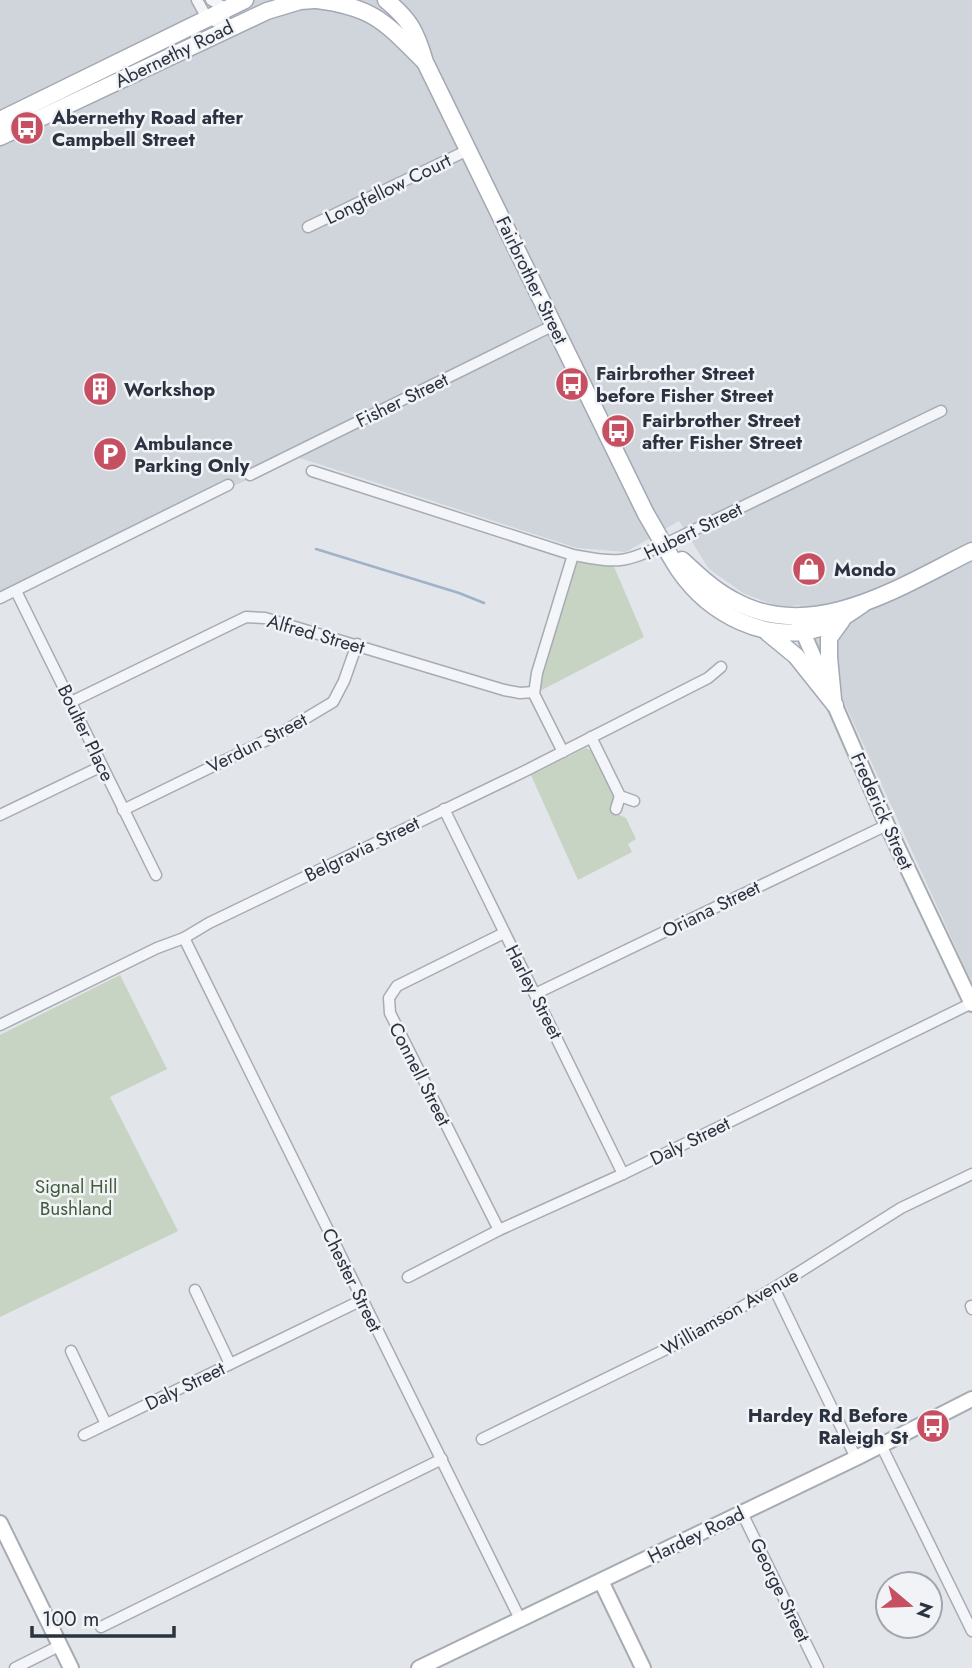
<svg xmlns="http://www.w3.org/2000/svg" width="972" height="1668" font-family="Jost,sans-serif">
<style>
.built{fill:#d0d4db}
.green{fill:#c7d3c3}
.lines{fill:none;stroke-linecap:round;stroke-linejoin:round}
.stream{stroke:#9fb2c7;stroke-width:2.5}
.street-casing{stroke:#a7acb3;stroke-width:13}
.secondary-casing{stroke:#a7acb3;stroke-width:18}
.primary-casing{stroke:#a2a9b4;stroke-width:19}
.street{stroke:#f4f5f8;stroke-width:10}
.secondary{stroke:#fff;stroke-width:14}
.primary{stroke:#fff;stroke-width:16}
.labels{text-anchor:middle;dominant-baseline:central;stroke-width:5;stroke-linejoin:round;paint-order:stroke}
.street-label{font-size:19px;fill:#2b3240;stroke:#f1f3f7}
.poi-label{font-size:19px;font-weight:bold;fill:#2b3240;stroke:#f1f3f7;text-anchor:start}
.park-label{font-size:19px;fill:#3f5b39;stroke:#f1f3f7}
</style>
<rect width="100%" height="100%" fill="#e2e5e9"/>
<path class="built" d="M 0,0 L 972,0 L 972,983 L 800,605 L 779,607 L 743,593 L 709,569 L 679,521 L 626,552 L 577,548 L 297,457 L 0,593 Z"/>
<g class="green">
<path d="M 573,555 L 612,562 L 644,637 L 534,694 Z"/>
<path d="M 586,748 L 595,753 L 614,795 L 611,811 L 626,818 L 636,839 L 628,844 L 632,852 L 578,880 L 531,775 Z"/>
<path d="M 120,975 L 167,1069 L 110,1097 L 178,1231 L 0,1317 L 0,1035 Z"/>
</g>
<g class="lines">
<path class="stream" d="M 316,549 L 459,593 L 484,603"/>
<g class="street-casing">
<g id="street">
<path d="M 197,0 L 207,18 L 222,24 L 234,24"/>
<path d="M 211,0 L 227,9"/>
<path d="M 308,227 L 468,150"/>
<path d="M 312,471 L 573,555 C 618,563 623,564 665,544 L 941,411"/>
<path d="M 250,475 L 554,325"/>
<path d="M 16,591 L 156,875"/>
<path d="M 0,598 L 228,485"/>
<path d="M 71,702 L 246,617 L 265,618 L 504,690 L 520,693 L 534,692"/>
<path d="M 591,737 L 620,796 L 634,801"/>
<path d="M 563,752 L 534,694 L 537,673 L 573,555"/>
<path d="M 444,809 L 623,1174"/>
<path d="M 616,809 L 620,796"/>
<path d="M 123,810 L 281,733 L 333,702 L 344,681 L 357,644"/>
<path d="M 0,815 L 102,766"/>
<path d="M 184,938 L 521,1621"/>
<path d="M 535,994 L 887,825"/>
<path d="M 0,1025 L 157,948 L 184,938 L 209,923 L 525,771 L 708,678 L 721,667"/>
<path d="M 499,1230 L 390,1013 L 389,998 L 397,986 L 504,933"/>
<path d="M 408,1277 L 499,1230 L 623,1174 L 972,1003"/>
<path d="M 774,1288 L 856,1458"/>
<path d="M 195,1290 L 230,1364"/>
<path d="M 971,1306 L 972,1309"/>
<path d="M 71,1351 L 106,1424"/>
<path d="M 84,1435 L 362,1300"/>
<path d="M 482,1439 L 689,1338 L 774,1288 L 901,1208 L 972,1174"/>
<path d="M 881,1445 L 972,1631"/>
<path d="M 742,1513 L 818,1668"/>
<path d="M 101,1627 L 442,1459"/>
<path d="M 15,1668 L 61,1645"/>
</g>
</g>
<g class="secondary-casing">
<g id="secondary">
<path d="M 799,623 L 887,825 L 972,1004"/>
<path d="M 0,1523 L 71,1668"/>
<path d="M 601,1581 L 643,1668"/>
<path d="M 419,1668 L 856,1458 L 972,1399"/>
</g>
</g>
<g class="primary-casing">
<g id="primary">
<path d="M 317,0 C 373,7 385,22 423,60"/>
<path d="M 386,0 C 410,20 416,31 425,62 L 646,514 C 657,532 667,552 679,570 C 710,615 767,644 820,628 C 836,623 850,613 863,604"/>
<path d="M 0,120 L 245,0"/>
<path d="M 0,137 L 267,11 L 300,1 L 314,0"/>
<path d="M 682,560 C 698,575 714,590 733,600 C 812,645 901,586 972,551"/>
<path d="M 768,633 L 796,656 L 835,705"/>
<path d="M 833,699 L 829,657 L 829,638 L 842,620"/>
</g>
</g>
<use href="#street" class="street"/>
<use href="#secondary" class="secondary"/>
<use href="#primary" class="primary"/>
</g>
<defs>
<g id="bus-disc" transform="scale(1.75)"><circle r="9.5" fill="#c64f61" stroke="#f1f3f7"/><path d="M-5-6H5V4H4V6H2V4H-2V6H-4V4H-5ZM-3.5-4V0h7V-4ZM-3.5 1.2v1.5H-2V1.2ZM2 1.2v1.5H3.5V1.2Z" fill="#fff"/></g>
<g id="building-disc" transform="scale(1.75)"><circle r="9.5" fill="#c64f61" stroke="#f1f3f7"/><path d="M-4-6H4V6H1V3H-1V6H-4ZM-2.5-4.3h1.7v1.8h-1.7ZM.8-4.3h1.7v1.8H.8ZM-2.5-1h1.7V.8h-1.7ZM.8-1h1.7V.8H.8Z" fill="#fff"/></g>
<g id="parking-disc" transform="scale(1.75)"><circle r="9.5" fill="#c64f61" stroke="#f1f3f7"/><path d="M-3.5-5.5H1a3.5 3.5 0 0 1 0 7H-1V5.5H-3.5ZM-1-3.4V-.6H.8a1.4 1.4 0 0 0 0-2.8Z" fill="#fff"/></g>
<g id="shop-disc" transform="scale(1.75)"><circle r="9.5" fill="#c64f61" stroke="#f1f3f7"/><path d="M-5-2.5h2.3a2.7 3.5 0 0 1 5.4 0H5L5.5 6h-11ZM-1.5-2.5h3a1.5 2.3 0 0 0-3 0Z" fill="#fff"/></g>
</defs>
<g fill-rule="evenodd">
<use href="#bus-disc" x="27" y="128"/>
<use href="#bus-disc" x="572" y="384"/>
<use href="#building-disc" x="100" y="389"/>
<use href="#bus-disc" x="618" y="431"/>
<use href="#parking-disc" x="110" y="454"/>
<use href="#shop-disc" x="809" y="569"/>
<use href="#bus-disc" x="933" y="1426"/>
</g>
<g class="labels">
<g class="street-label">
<text transform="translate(174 54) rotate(-26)">Abernethy Road</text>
<text transform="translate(388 189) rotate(-26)">Longfellow Court</text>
<text transform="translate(532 280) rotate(64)">Fairbrother Street</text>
<text transform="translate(402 400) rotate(-26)">Fisher Street</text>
<text transform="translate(693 531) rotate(-26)">Hubert Street</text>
<text transform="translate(316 634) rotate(16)">Alfred Street</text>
<text transform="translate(86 733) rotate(64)">Boulter Place</text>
<text transform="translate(257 743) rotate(-27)">Verdun Street</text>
<text transform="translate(882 811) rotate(66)">Frederick Street</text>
<text transform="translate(362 849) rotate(-26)">Belgravia Street</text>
<text transform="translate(711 909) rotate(-26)">Oriana Street</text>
<text transform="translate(534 992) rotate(63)">Harley Street</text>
<text transform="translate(420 1074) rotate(63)">Connell Street</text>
<text transform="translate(690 1141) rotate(-26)">Daly Street</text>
<text transform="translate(352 1280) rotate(64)">Chester Street</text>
<text transform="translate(730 1312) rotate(-30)">Williamson Avenue</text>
<text transform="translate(185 1386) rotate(-26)">Daly Street</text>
<text transform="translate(696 1535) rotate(-26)">Hardey Road</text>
<text transform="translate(780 1590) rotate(64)">George Street</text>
</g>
<g class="poi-label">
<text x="52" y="117">Abernethy Road after<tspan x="52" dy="22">Campbell Street</tspan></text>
<text x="596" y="373">Fairbrother Street<tspan x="596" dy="22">before Fisher Street</tspan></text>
<text x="124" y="389">Workshop</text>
<text x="642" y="420">Fairbrother Street<tspan x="642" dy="22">after Fisher Street</tspan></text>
<text x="134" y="443">Ambulance<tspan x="134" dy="22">Parking Only</tspan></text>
<text x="834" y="569">Mondo</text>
<text x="908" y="1415" text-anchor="end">Hardey Rd Before<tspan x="908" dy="22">Raleigh St</tspan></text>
</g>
<g class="park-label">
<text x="76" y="1186">Signal Hill<tspan x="76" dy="22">Bushland</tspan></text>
</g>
</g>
<g transform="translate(909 1605) rotate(109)"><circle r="33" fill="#f1f3f7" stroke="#a2a6ae" stroke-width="2"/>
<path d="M0-5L12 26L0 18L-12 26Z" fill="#c64f61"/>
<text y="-10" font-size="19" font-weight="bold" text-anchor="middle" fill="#2b3240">N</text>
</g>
<path d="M32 1626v10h142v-10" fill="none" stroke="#2b3240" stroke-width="3.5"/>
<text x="42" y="1626" font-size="21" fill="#2b3240" stroke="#f1f3f7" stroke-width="5" paint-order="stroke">100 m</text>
</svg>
